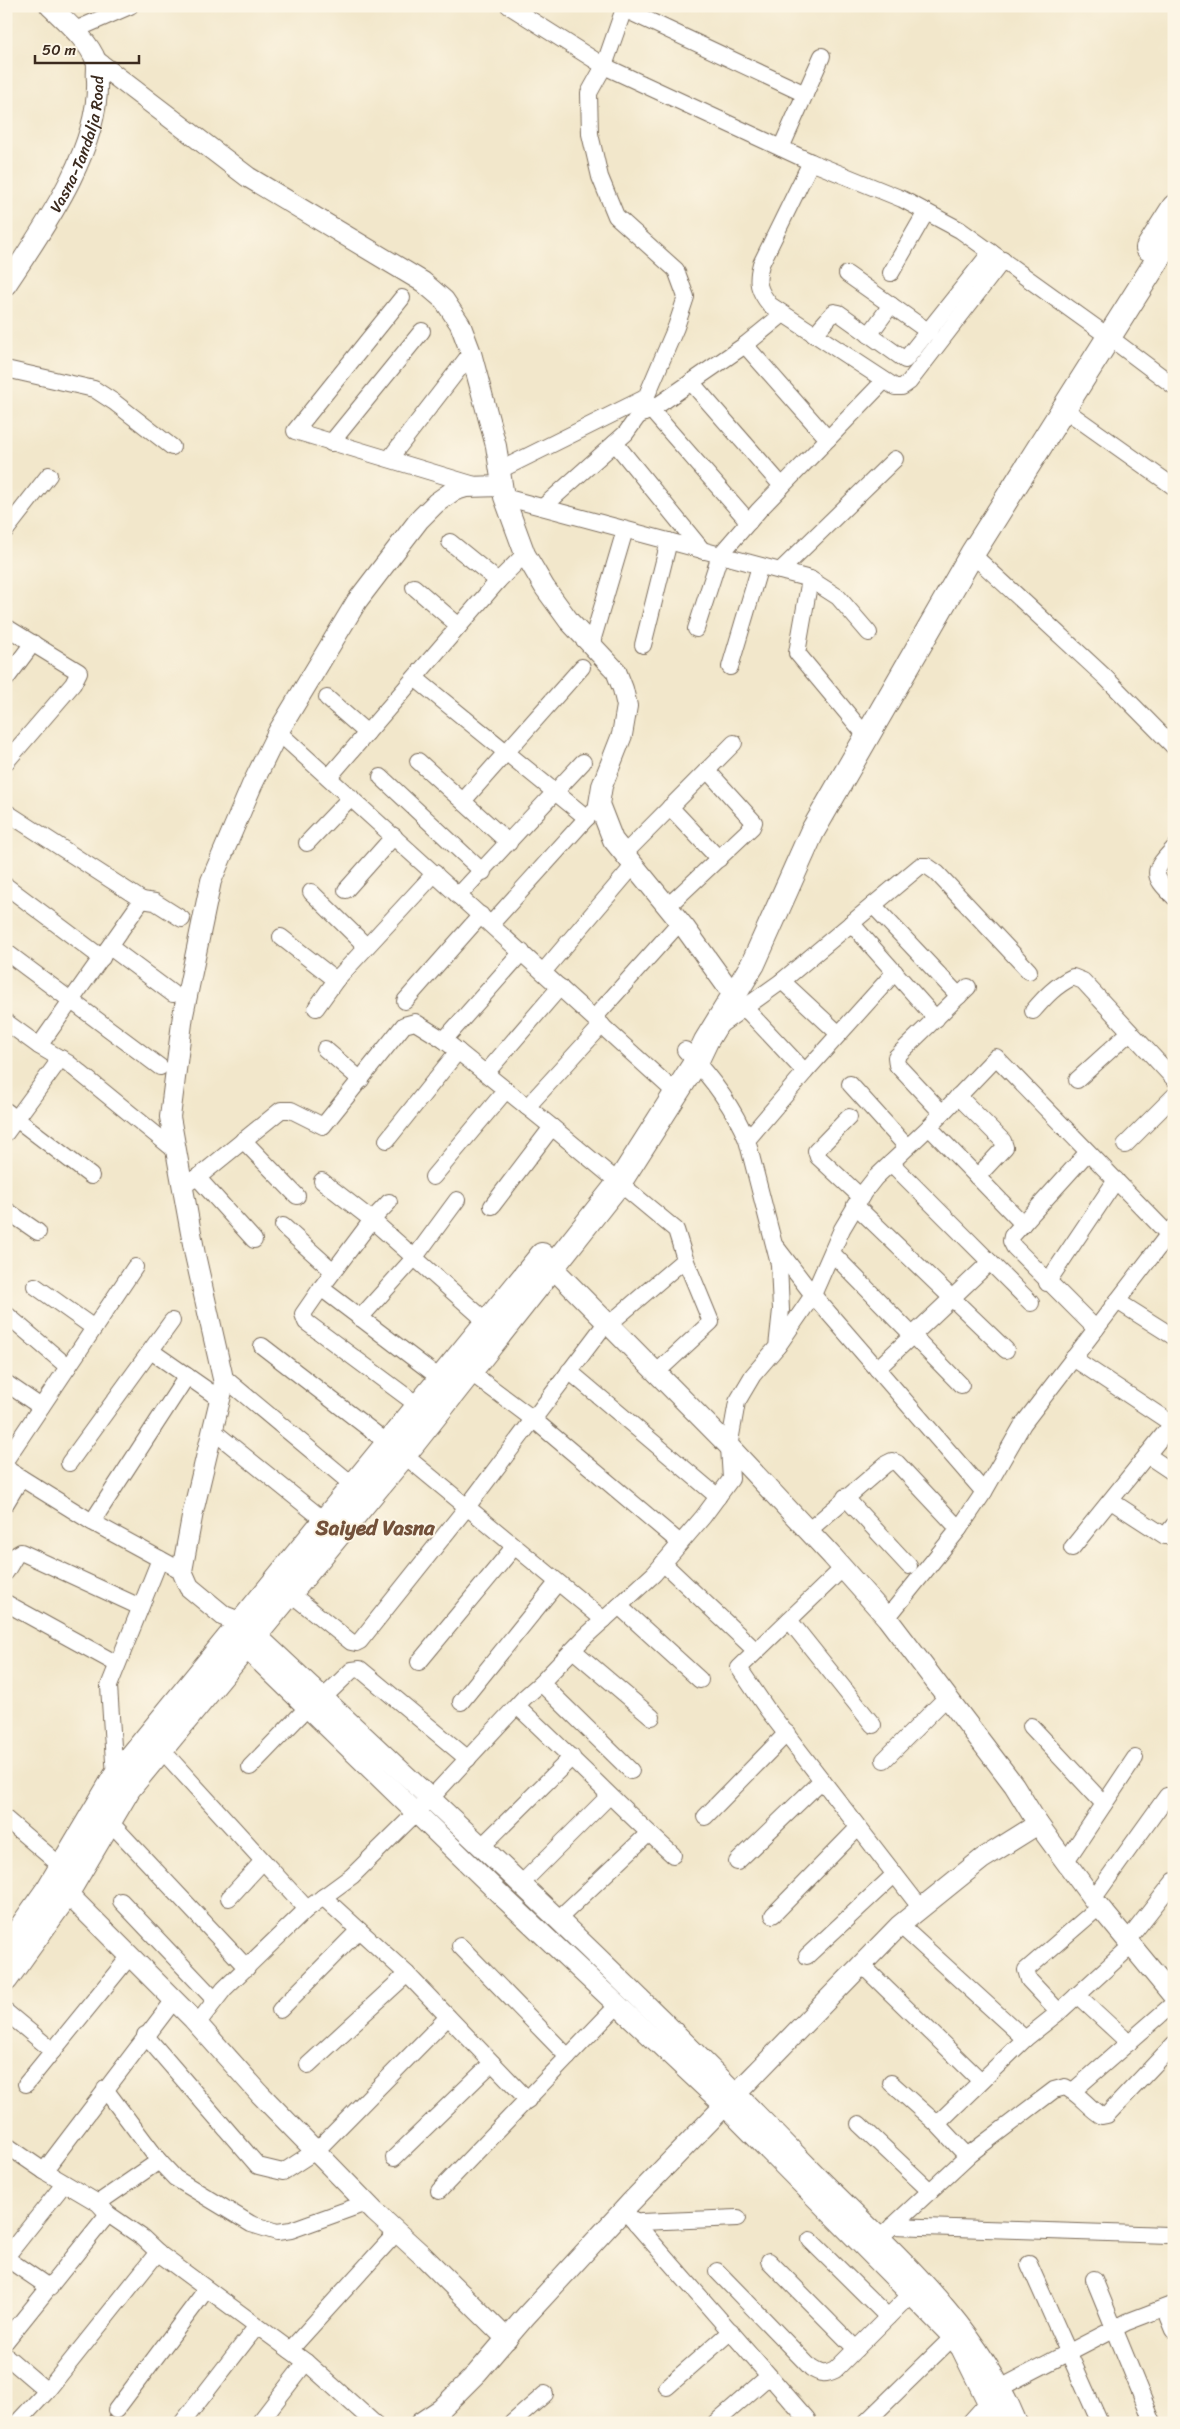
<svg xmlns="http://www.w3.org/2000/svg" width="1180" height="2429" font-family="Sriracha,sans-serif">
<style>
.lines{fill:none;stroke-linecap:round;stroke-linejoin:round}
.minor-casing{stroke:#7b6c5b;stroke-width:18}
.tertiary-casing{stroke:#7b6c5b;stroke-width:22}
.secondary-casing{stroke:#7b6c5b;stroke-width:26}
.minor{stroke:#fff;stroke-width:16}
.tertiary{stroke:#fff;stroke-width:20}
.secondary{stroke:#fff;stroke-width:24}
.labels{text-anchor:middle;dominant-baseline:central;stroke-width:4;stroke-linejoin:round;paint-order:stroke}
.street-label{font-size:16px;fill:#3b2a1e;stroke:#fcf5e5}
.district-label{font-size:21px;font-weight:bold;fill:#73513a;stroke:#fcf5e5}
</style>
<rect width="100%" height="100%" fill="#fcf5e5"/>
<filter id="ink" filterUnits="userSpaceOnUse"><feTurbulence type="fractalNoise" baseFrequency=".02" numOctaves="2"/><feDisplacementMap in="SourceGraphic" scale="10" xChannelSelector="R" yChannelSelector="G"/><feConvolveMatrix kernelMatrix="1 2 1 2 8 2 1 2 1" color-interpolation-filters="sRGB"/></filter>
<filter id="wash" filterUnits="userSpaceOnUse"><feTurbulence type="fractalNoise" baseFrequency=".0096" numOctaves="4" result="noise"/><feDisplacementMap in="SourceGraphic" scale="20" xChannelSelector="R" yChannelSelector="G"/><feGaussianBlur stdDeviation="1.12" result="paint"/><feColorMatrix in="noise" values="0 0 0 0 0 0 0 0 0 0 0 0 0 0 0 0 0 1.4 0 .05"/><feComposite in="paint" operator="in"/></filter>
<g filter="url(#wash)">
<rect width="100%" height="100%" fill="#f2e7cb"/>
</g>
<g filter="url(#ink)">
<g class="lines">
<g class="minor-casing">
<g id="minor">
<path d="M 509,6 L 604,66 L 811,162 L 902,199 L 960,230 L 1109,337 L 1174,386"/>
<path d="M 624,9 L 805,94"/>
<path d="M 75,30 L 130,6"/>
<path d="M 781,148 L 822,56"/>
<path d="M 811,162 L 761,264 C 756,282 758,290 770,305 L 895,387 L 902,387 L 909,382 L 1003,260"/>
<path d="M 891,273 L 926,212"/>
<path d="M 847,274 L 929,332"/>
<path d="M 402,298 L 295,431 L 478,486"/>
<path d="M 814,335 L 834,312 L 839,313 L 905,360 L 991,252"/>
<path d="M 869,335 L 891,305"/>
<path d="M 6,369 L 94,389 L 114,402 L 172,447"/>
<path d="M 691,382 L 782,486"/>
<path d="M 1064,409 L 1174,487"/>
<path d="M 651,410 L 749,522"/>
<path d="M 638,416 L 651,410 L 745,345 L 783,314"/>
<path d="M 828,439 L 884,381"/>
<path d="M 331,443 L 422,331"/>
<path d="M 615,443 L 703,551"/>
<path d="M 390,458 L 471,353"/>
<path d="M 500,470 L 647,397"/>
<path d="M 504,497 L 810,579 L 838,597 L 869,633"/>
<path d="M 543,507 L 626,433 L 638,416 L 676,327 L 686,297 L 676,270 L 616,216 L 600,177 L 590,134 L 589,93 L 604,66 L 625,6"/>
<path d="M 6,530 L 49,475"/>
<path d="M 450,542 L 498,581"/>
<path d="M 972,554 L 1104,676 L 1174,747"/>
<path d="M 780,571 L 895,459"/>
<path d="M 810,579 L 797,653 L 867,737"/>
<path d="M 414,587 L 459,626"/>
<path d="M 6,627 L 79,672 L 73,684 L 6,762"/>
<path d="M 696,629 L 720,555 L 759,510 L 828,439 L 745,345"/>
<path d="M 591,645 L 625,530"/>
<path d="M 643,645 L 669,541"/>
<path d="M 730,667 L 760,566"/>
<path d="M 415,678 L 587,818"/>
<path d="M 6,679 L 33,643"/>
<path d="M 327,698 L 367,733"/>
<path d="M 278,732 L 676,1093"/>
<path d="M 418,761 L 509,843"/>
<path d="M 329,777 L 498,581 L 525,554"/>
<path d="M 381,777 L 483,872"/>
<path d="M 463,801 L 582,667"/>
<path d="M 670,807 L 719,859"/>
<path d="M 6,812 L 142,900 L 39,1046"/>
<path d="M 307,843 L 351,797"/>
<path d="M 1174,848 C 1153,871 1150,874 1174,897"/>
<path d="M 624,854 L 734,743"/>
<path d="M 6,886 L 102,958"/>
<path d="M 346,890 L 394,836"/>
<path d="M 311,892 L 366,946"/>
<path d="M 458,896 L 583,762"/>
<path d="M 142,900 L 155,902 L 182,919"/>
<path d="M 873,905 L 959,996"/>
<path d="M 668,906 L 752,827 L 754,822 L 707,770"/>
<path d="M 851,923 L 936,1019"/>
<path d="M 491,924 L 593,811"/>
<path d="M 281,937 L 336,980"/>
<path d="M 110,947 L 173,994"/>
<path d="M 6,952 L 160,1067"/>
<path d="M 543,972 L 634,865"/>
<path d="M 782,981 L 839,1034"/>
<path d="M 405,1001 L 481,915"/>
<path d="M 744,1007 L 805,1072"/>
<path d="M 316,1008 L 336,980 L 435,873"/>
<path d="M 1033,1011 C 1045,997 1056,985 1073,977 L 1083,981 L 1174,1079"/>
<path d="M 594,1018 L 680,922"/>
<path d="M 6,1022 L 39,1046 L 68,1063 L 176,1151"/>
<path d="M 719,1026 L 782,981 L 920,866 L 927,866 L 937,873 L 1029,971"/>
<path d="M 444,1040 L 522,952"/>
<path d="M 325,1049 L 361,1080"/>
<path d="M 486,1073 L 560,987"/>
<path d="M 1077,1080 L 1130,1032"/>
<path d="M 850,1084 L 907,1147"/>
<path d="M 958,1096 L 1003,1141 L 1005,1147 L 977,1177"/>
<path d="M 527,1107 L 602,1025"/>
<path d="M 6,1111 L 91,1176"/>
<path d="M 942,1113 L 897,1065 L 896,1057 L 968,987"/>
<path d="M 849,1117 L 816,1151 L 818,1157 L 861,1197"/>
<path d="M 929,1127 L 1023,1224"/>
<path d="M 6,1133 L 61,1058"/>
<path d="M 243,1140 L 297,1196"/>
<path d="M 387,1140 L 458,1051"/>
<path d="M 747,1140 L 805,1072 L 895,972"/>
<path d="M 1125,1145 L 1174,1096"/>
<path d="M 1087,1153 L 1012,1236 L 1011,1241 L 1014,1247 L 1096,1329"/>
<path d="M 891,1163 L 1031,1303"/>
<path d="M 197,1177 L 254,1240"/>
<path d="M 433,1177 L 506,1090"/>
<path d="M 322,1181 L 372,1220 L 487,1322"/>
<path d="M 183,1186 L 202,1174 L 281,1110 L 291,1110 L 323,1126 L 404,1025 L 415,1022 L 444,1040 L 552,1127"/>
<path d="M 389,1202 L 372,1220 L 321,1288 L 441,1379"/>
<path d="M 855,1205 L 1006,1350"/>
<path d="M 492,1206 L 552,1127 L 676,1230 L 685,1259 L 711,1322 L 656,1373"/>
<path d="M 6,1210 L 38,1232"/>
<path d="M 283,1226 L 333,1271"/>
<path d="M 777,1248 L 813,1295 L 984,1492"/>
<path d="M 832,1253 L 961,1385"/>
<path d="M 1047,1283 L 1116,1180"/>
<path d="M 35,1286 L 94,1328"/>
<path d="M 321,1288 L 303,1314 L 306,1322 L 419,1406"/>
<path d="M 1117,1301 L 1174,1337"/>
<path d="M 6,1314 L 68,1367"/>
<path d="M 360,1318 L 415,1257 L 457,1200"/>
<path d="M 608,1325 L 685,1259"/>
<path d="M 262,1346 L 389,1444"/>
<path d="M 778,1346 L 813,1295 L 842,1229 L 864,1192 L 875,1178 L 929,1127 L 996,1057 L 1168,1234"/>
<path d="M 151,1351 L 220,1399"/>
<path d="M 1073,1358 L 1174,1425"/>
<path d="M 877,1369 L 990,1262"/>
<path d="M 569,1371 L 718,1497"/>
<path d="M 470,1372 L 533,1419 L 680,1543"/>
<path d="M 222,1376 L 354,1486"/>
<path d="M 6,1383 L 41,1407"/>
<path d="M 212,1430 L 325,1521"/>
<path d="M 404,1455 L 604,1620"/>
<path d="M 1147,1455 L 1174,1473"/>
<path d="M 6,1463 L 7,1458 L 135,1267"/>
<path d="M 69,1463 L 172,1321"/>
<path d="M 6,1466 L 10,1471 L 92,1522 L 182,1571"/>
<path d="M 845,1497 L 909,1566"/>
<path d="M 1111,1501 L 1165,1536 L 1174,1525"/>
<path d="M 6,1503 L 21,1478"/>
<path d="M 92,1522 L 187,1376"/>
<path d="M 808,1531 L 886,1464 L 892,1461 L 897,1463 L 959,1529"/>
<path d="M 1072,1548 L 1172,1424"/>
<path d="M 663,1563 L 756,1651"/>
<path d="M 843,1568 L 739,1668 L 767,1709 L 920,1907"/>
<path d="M 6,1572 L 16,1555 L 21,1552 L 140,1607"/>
<path d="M 290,1593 L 351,1642 L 356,1643 L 360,1641 L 467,1507 L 606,1323"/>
<path d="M 6,1603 L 117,1664"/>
<path d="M 619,1606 L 700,1680"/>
<path d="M 887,1618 L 959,1529 L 984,1492 L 1023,1424 L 1174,1227"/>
<path d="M 789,1620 L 873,1725"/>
<path d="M 573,1650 L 652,1717"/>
<path d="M 419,1662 L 514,1547"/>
<path d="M 541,1683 L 631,1771"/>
<path d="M 323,1698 L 352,1670 L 360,1669 L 468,1759"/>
<path d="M 461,1702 L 557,1583"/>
<path d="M 517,1706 C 570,1755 620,1807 673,1855"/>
<path d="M 1031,1726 L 1104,1804"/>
<path d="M 161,1749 L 307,1909"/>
<path d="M 884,1760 L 946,1698"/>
<path d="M 250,1767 L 308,1707"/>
<path d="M 115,1777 L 109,1686 L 160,1559"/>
<path d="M 705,1817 L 787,1733"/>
<path d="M 6,1819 L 62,1867"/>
<path d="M 109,1821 L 247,1968"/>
<path d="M 481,1847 L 572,1757"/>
<path d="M 1066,1861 L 1135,1758"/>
<path d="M 737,1862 L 822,1780"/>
<path d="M 521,1884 L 609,1796"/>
<path d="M 323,1897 L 407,1974"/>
<path d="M 229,1898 L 263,1861"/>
<path d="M 1093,1899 L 1167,1796"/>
<path d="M 121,1901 L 215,2000"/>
<path d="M 773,1915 L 858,1828"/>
<path d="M 557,1920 L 649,1833"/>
<path d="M 900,1925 L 1025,2039 L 937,2124"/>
<path d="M 1127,1941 L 1174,1881"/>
<path d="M 460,1946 L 568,2057"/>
<path d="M 807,1956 L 894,1875"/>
<path d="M 862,1965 L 981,2081"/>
<path d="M 1077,1995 L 1129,2043"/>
<path d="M 280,2010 L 359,1930"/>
<path d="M 6,2012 L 53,2051"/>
<path d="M 1059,2012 L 1029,1980 L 1026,1970 L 1099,1907"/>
<path d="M 197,2024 L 224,1989 L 307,1909 L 352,1876 L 431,1798 L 524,1698 L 541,1683 L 586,1636 L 654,1574 L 703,1517 L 731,1479 L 729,1447 L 737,1402 L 753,1375 L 777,1347 L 781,1310 L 779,1264 L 747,1140 C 733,1106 711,1077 685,1050"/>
<path d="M 145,2035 L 258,2166 L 283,2172 L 317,2150 L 448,2017"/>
<path d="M 1025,2039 L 1059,2012 L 1131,1946"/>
<path d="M 308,2065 L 407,1974 L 528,2100"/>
<path d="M 891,2083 L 937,2124 L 967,2156"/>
<path d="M 26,2084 L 130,1956"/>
<path d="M 1073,2091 L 1174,2003"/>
<path d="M 859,2124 L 930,2191"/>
<path d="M 6,2145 L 44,2171 L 98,2203 L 108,2214 L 143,2238 L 161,2255 L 306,2362 L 374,2423"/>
<path d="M 394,2158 L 492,2063"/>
<path d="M 159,2161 L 175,2178 L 251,2224 L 277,2232 L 291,2230 L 366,2203"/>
<path d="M 44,2171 L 174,2000"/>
<path d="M 439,2191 L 618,2005"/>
<path d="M 98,2203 L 159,2161 L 105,2089"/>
<path d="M 624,2210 L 807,2419"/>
<path d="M 636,2224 L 641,2222 L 738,2218"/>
<path d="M 892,2226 L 1168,2235"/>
<path d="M 810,2240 L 888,2317"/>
<path d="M 871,2246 L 971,2153 L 1054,2090 L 1065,2087 C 1080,2094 1088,2108 1102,2116 L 1107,2115 L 1174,2044"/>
<path d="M 6,2257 L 64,2184"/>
<path d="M 6,2258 L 50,2288"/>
<path d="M 769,2261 L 856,2349"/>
<path d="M 1029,2264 L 1100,2423"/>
<path d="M 717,2271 L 811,2368 C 820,2374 825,2375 835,2370 L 911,2294"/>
<path d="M 1094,2279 L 1153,2423"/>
<path d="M 1165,2308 L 1174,2330"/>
<path d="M 6,2341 L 108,2214"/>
<path d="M 290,2350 L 397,2232"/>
<path d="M 6,2356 L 47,2391"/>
<path d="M 667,2387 L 731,2331"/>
<path d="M 1002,2387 L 1127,2322 L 1174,2304"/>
<path d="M 116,2410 L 206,2290"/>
<path d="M 17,2423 L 47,2391 L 158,2252"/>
<path d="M 182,2423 L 257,2326"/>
<path d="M 259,2423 L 306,2362"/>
<path d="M 512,2423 L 545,2394"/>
<path d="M 715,2423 L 769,2376"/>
<path d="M 865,2423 L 953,2337"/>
</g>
</g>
<g class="tertiary-casing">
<g id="tertiary">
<path d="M 96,61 L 248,177 L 423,282 L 444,300 L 460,324 L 471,353 L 496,446 L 504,497 L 525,554 L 545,588 L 569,621 L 616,671 L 623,689 L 627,706 L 622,735 L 602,786 L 599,804 L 613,840 L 685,928 L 726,985 L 735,994"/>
<path id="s1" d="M 6,285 C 43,229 100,149 97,80 C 96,74 98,66 96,61 C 89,41 64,20 50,6"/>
<path d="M 502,486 L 466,487 L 453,491 L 436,503 L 419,520 L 357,601 L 278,732 L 252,785 L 211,881 L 183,1015 L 170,1117 L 195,1255 L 224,1383 L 193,1512 L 182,1571 L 189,1587 L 224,1616 L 242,1623 L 256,1635 C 443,1810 631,1984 809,2168 C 887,2248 974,2317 1017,2423"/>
<path d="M 542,1257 L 726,1443 L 832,1556 L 887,1618 L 1014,1785 L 1038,1824 L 1093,1899 L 1174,1997"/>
<path d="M 235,1637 L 504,1898 L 725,2106 L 948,2332 L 961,2348 L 998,2423"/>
<path d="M 57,1883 L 193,2019 L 260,2094 L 375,2212 L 421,2254 L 507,2339"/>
<path d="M 420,2423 L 441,2409 L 477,2373 L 525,2317 L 630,2203 L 900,1925 L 982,1859 L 1038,1824"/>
<path d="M 972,2423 L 990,2403 L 1000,2397"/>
</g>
</g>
<g class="secondary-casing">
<g id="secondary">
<path d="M 1148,248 L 1174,207"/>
<path d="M 6,1949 L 49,1888 L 115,1777 L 542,1255"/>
<path d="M 6,1979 L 64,1898 L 129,1788 L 404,1455 L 619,1183 L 696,1062 L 706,1041 L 753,964 L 812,832 L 972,554 L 1174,234"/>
</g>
</g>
<use href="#minor" class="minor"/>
<use href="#tertiary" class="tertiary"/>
<use href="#secondary" class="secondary"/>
</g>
</g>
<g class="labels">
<g class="street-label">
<text stroke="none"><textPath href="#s1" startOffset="160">Vasna-Tandalja Road</textPath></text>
</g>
<g class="district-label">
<text x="375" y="1528">Saiyed Vasna</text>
</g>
</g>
<rect width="1180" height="2429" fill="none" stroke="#fcf5e5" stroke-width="25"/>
<path d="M35 55v8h104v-8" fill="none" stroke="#3b2a1e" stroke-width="2.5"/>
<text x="42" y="55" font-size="15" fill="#3b2a1e" stroke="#fcf5e5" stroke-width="4" paint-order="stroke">50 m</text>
</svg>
